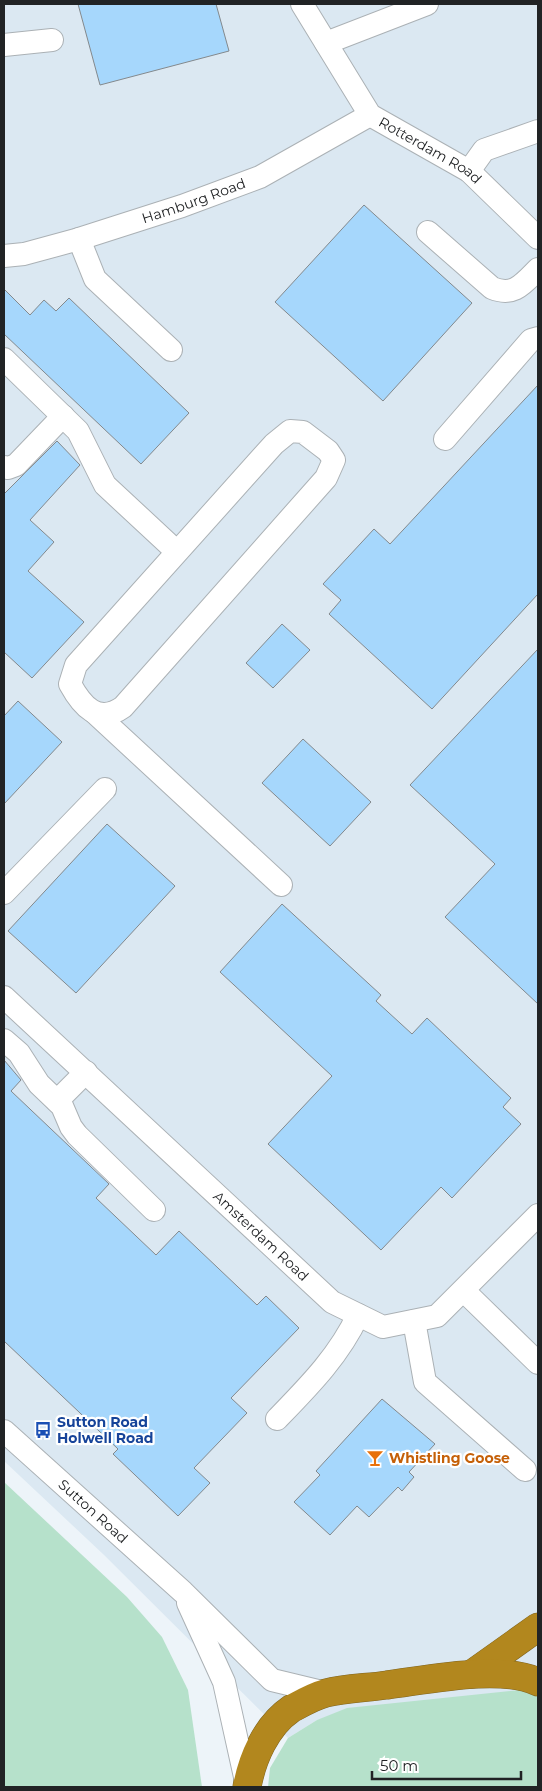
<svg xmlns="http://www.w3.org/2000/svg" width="542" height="1791" font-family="Montserrat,sans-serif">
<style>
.built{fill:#dbe8f2}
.green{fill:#b6e1cb}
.building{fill:#a6d7fc;stroke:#83898d}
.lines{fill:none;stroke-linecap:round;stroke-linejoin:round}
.minor-casing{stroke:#abb1b5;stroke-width:24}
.highway-casing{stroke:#7f6420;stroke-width:29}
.minor{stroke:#fff;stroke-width:22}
.highway{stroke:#b2871e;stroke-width:28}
.labels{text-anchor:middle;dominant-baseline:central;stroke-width:4.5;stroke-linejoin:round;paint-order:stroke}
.street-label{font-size:14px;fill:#212325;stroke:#fff}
.transit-label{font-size:14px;font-weight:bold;fill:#164399;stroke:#fff;text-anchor:start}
.food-label{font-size:14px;font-weight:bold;fill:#c56008;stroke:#fff;text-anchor:start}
</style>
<rect width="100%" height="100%" fill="#edf4f9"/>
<path class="built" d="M 4,4 L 538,4 L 538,1697 L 520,1690 L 317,1720 L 288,1738 L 103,1554 L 4,1461 Z"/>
<g class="green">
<path d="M 4,1482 L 127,1597 L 162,1637 L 188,1690 L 202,1787 L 4,1787 Z"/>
<path d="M 520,1690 L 538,1697 L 538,1787 L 268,1787 L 270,1768 L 288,1738 L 317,1720 L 347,1708 Z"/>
</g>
<g class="building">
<path d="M 78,4 L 216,4 L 229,51 L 100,85 Z"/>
<path d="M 364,205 L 472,303 L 383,401 L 275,302 Z"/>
<path d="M 4,289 L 30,315 L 44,300 L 56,311 L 69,298 L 189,413 L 141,464 L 4,334 Z"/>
<path d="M 538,385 L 538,594 L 432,709 L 329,614 L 341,600 L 323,584 L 374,529 L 390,544 Z"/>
<path d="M 57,441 L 80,465 L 30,520 L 54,542 L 28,571 L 84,622 L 32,678 L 4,652 L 4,494 Z"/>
<path d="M 282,624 L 310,650 L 273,688 L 246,663 Z"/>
<path d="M 538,649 L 538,1004 L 445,917 L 495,864 L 410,785 Z"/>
<path d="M 18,701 L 62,742 L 4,804 L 4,716 Z"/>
<path d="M 303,739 L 371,802 L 330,846 L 262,783 Z"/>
<path d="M 107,824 L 175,886 L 76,993 L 8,931 Z"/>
<path d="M 282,904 L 381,995 L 376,1001 L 412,1034 L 427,1018 L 511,1098 L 503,1107 L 521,1124 L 452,1198 L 441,1187 L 381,1250 L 268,1144 L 332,1076 L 220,972 Z"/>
<path d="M 4,1060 L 21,1080 L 11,1091 L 109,1184 L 96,1198 L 156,1255 L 179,1231 L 257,1305 L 266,1296 L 299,1328 L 231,1398 L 247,1413 L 194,1468 L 210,1483 L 178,1516 L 113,1454 L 118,1449 L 4,1341 Z"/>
<path d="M 382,1399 L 435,1444 L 409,1472 L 414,1477 L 402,1491 L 398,1487 L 369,1517 L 357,1506 L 330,1535 L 294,1502 L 320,1475 L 316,1471 Z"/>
</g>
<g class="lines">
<g class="minor-casing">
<g id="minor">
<path id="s1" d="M 302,4 L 370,115 L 469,171 L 538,238"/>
<path d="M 326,43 L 427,4"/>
<path d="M 4,45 L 52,40"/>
<path d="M 469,171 L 484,150 L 538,131"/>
<path d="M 428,232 L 492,288 C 514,297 523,284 538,269"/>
<path d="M 79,239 L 95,279 L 171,350"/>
<path id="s2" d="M 4,256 L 24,254 L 79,239 L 182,206 L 260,177 L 370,115"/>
<path d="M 4,359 L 78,431 L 105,485 L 176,551"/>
<path d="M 290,431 L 303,432 L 328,451 L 334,460 L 326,478 L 123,707 C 98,725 82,706 70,684 L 76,665 L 274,444 Z"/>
<path d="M 445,439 L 531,340 L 538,338"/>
<path d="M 4,467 L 8,468 L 16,465 L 63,416"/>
<path d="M 95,713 L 281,885"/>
<path d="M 4,893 L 105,789"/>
<path id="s3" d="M 4,997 L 332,1302 L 383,1327 L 437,1316 L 538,1215"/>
<path d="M 4,1040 L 19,1053 L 39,1084 L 62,1106 L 71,1127 L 77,1135 L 154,1210"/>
<path d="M 57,1101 L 86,1072"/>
<path d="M 464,1291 L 538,1363"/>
<path d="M 414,1321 L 425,1382 L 525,1470"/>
<path d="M 277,1419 C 308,1387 339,1356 358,1315"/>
<path id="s4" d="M 4,1431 L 183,1592 L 272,1680 L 326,1693"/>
<path d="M 188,1603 L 224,1682 L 247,1786"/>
</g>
</g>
<g class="highway-casing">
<g id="highway">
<path d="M 472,1674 L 538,1627"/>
<path d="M 247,1787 C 252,1759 266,1726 291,1709 C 302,1703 314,1696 326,1693 C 345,1688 367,1688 387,1685 C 427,1680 501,1664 538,1682"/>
</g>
</g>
<use href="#minor" class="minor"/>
<use href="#highway" class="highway"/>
</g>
<defs>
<g id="bus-bare" transform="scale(1.35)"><path d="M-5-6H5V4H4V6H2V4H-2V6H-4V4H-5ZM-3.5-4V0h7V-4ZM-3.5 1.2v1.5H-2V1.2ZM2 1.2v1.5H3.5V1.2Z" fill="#1a4fb4" stroke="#fff" stroke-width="2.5" paint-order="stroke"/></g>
<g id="bar-bare" transform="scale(1.35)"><path d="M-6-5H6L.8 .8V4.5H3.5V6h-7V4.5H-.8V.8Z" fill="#e8710a" stroke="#fff" stroke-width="2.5" paint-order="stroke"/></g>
</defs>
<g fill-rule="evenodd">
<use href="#bus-bare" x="43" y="1430"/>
<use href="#bar-bare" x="375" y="1458"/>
</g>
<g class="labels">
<g class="street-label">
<text stroke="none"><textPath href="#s1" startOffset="200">Rotterdam Road</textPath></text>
<text stroke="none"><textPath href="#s2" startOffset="198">Hamburg Road</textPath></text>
<text stroke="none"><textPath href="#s3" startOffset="351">Amsterdam Road</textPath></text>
<text stroke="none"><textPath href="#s4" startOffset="120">Sutton Road</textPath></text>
</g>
<g class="transit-label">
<text x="57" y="1422">Sutton Road<tspan x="57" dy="16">Holwell Road</tspan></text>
</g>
<g class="food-label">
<text x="389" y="1458">Whistling Goose</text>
</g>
</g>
<rect width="542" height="1791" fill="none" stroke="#212325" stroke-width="10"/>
<path d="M372 1771v8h149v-8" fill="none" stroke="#212325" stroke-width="2.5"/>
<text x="380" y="1771" font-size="15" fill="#212325" stroke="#ffffff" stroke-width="4" paint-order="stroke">50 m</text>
</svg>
